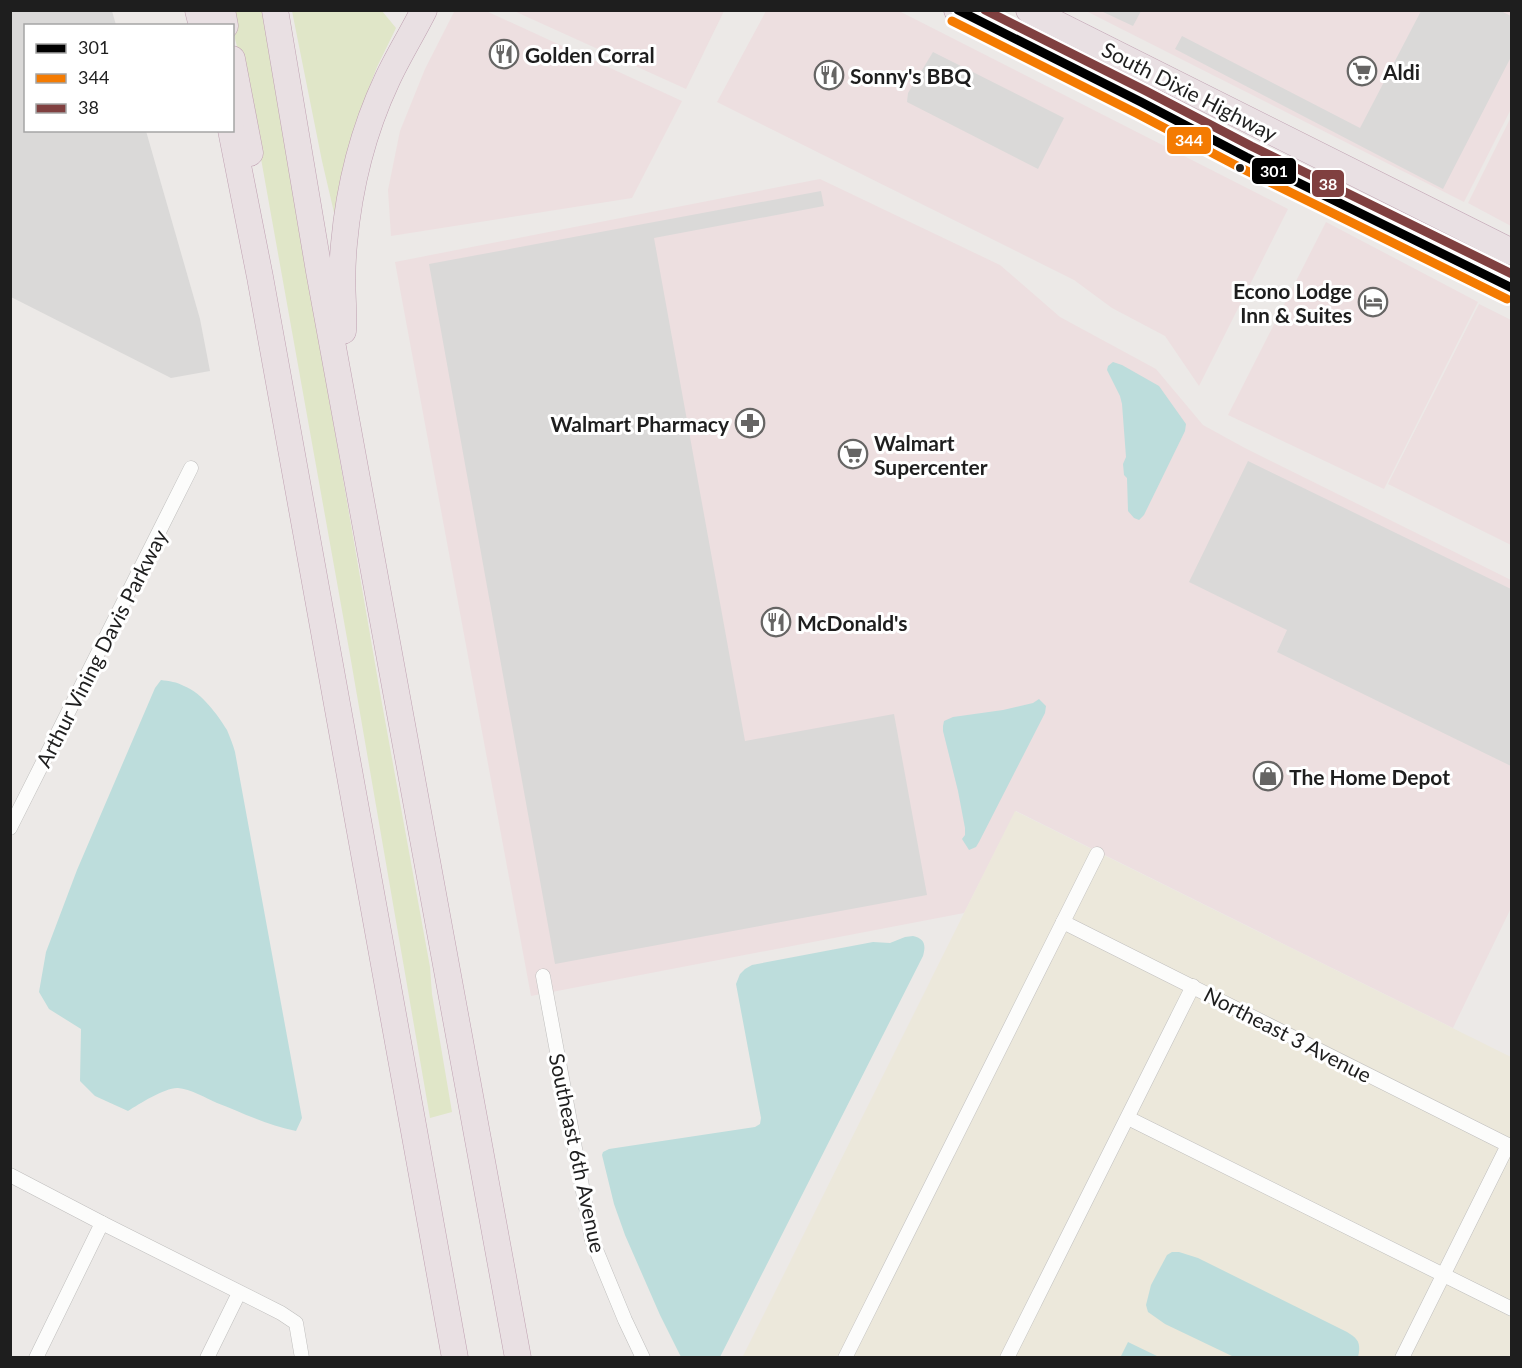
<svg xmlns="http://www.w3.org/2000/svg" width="1522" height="1368" font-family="Lato,sans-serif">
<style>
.commercial{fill:#eddfe0}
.religious{fill:#dad9d8}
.farmland{fill:#ece8db}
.grass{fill:#e0e6c8}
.water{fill:#bddddc}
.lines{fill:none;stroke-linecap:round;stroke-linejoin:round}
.street-casing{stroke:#bfbebd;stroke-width:15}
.highway-casing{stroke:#bfa0b1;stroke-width:27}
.street{stroke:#fcfcfb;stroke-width:14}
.highway{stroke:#e9e0e3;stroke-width:26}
.bus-1-casing{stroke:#fff;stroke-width:14}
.bus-2-casing{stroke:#fff;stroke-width:14}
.bus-3-casing{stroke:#fff;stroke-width:14}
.bus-1{stroke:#000;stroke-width:9}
.bus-2{stroke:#f47b02;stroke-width:9}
.bus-3{stroke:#804040;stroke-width:9}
.bus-dot{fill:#1e1e1e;stroke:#fff;stroke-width:2}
.labels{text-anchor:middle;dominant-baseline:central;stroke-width:6;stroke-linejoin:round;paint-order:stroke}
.poi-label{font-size:21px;font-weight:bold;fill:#1e1e1e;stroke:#fff;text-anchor:start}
.street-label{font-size:21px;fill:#1e1e1e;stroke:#fff}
.line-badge{stroke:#fff;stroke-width:2}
.badge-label{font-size:16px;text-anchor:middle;font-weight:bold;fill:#fff}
</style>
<rect width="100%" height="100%" fill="#ece9e7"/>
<g class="commercial">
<path d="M 455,10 L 486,11 L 682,101 L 632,198 L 391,236 L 388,190 L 400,131 L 425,69 Z"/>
<path d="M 514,11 L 724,10 L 724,11 L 686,89 Z"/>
<path d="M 766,11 L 899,11 L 1288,209 L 1199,386 L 1165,336 L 1112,308 L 1074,280 L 717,102 Z"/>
<path d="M 1086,11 L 1511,11 L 1511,109 L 1464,202 Z"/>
<path d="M 1511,117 L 1511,226 L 1468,203 Z"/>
<path d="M 820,179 L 1000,265 L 1060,317 L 1156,369 L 1203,425 L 1243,447 L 1511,580 L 1511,908 L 1453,1028 L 1016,811 L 964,913 L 531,996 L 395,262 Z"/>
<path d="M 1326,222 L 1478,302 L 1384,489 L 1228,415 Z"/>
<path d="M 1479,304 L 1511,320 L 1511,545 L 1388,484 Z"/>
</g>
<g class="religious">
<path d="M 10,11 L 112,11 L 116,25 L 26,26 L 26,130 L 146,131 L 200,319 L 210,371 L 171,378 L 11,297 Z"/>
<path d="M 1101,11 L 1141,10 L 1141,11 L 1133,26 Z"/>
<path d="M 1421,11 L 1501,11 L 1511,16 L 1511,57 L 1443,189 L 1175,49 L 1182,36 L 1360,128 Z"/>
<path d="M 933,52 L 1064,118 L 1038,169 L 907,102 L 908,93 Z"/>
<path d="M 821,191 L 824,206 L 654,238 L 745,741 L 894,714 L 927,895 L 555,964 L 429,264 Z"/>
<path d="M 1248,461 L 1511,589 L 1511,766 L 1277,652 L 1287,630 L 1189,582 Z"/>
</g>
<path class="farmland" d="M 1015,811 L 1511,1057 L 1511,1357 L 742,1358 Z"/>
<g class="grass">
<path d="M 228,11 L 262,11 L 381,698 L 430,967 L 432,994 L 452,1112 L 430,1118 L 350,655 L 258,142 L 246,82 Z"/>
<path d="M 292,11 L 382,11 L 396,28 L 377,67 L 362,106 L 336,221 L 322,161 Z"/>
</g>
<g class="water">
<path d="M 1113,362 L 1122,365 L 1159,386 L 1186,424 L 1185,431 L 1144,515 L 1139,520 L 1134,518 L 1128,511 L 1127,478 L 1124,475 L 1123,464 L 1126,457 L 1122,404 L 1120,396 L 1107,370 L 1108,366 Z"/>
<path d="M 161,680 C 169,681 177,682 184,686 C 202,693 217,714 227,730 C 230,737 233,745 235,752 L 302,1118 L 296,1131 C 269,1126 243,1113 217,1103 C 206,1098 190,1089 178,1088 C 166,1087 139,1104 128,1111 L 95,1096 L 80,1081 L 81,1029 L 49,1009 L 39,992 L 46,952 L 77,870 L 155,688 Z"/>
<path d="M 1039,699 L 1046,706 L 1045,713 L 979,842 L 976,847 L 969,850 L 962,839 L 965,835 L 965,828 L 958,791 L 943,731 L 943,726 L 944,721 L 953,717 L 1003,710 L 1033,703 Z"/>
<path d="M 913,936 C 925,939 926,945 923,956 L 720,1357 L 681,1357 L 660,1315 L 625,1235 L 614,1204 L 602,1155 L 603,1152 L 609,1149 L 755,1127 L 760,1124 L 761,1118 L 736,984 L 740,974 L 745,969 L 752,965 L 873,942 L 890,943 L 905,937 Z"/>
<path d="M 1172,1252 L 1179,1252 L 1198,1258 L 1347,1332 C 1359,1339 1361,1344 1358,1357 L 1234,1357 L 1165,1324 L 1148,1312 L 1146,1305 L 1151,1285 L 1167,1255 Z"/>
<path d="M 1128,1342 L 1159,1357 L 1124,1358 L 1121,1356 Z"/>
</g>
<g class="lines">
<g class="street-casing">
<g id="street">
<path d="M 10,828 L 191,468"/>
<path d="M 1063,922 L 1512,1147"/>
<path d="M 543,976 L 592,1240 L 625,1320 L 643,1358"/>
<path d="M 1128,1118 L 1512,1309"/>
<path d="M 10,1175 L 102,1223"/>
<path d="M 36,1358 L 102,1223 L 281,1313 L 296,1323 L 302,1358"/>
<path d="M 207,1358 L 239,1293"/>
<path d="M 845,1358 L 1097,854"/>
<path d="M 1007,1358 L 1193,986"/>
<path d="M 1402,1358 L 1508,1145"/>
</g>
</g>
<g class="highway-casing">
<g id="highway">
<path d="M 198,10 L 202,26"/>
<path d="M 222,10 L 225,26"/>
<path d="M 275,10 L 319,271 L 518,1358"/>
<path d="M 957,10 L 1141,102 L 1246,157 L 1512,288"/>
<path d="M 1029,10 L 1512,252"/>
<path d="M 232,59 L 250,153"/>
<path d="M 231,130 L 260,277 L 455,1358"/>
<path d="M 343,331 C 344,322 343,313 343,304 C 342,284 342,264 344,244 C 349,188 363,131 387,80 C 398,56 412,34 424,10"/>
</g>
</g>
<use href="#street" class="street"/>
<use href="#highway" class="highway"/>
<g class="bus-1-casing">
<path id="bus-1" d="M 958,10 L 1141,102 L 1246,157 L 1512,288"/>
</g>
<g class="bus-2-casing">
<path id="bus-2" d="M 952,21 L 1136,113 L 1241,168 L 1507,299"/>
</g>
<g class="bus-3-casing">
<path id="bus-3" d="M 985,10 L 1146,91 L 1251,146 L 1512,274"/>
</g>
<use href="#bus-1" class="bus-1"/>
<use href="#bus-2" class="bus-2"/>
<use href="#bus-3" class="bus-3"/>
</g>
<defs>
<g id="restaurant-ring" transform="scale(1.5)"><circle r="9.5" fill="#fff" stroke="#666564" stroke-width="1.5"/><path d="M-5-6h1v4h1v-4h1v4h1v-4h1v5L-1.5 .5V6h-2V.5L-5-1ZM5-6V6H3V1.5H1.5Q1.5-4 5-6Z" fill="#666564"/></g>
<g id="supermarket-ring" transform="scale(1.5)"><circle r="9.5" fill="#fff" stroke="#666564" stroke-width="1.5"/><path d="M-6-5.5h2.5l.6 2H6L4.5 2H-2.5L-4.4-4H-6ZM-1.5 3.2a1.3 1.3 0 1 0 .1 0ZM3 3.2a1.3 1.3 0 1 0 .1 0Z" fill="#666564"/></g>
<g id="hotel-ring" transform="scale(1.5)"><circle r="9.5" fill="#fff" stroke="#666564" stroke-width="1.5"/><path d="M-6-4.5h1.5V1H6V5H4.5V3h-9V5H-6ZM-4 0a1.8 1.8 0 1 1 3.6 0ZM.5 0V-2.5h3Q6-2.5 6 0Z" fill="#666564"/></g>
<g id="pharmacy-ring" transform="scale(1.5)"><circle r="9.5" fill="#fff" stroke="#666564" stroke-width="1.5"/><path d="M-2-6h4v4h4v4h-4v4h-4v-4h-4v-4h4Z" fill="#666564"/></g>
<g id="shop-ring" transform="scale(1.5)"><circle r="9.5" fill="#fff" stroke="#666564" stroke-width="1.5"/><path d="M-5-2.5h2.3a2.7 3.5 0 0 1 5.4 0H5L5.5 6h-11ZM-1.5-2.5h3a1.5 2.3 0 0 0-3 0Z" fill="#666564"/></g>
</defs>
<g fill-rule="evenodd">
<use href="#restaurant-ring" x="504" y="54"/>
<use href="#supermarket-ring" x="1362" y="71"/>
<use href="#restaurant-ring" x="829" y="75"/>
<use href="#hotel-ring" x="1373" y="302"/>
<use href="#pharmacy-ring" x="750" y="423"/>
<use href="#supermarket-ring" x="853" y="454"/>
<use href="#restaurant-ring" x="776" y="622"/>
<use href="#shop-ring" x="1268" y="776"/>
</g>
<circle class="bus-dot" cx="1240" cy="168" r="5"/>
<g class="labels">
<g class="poi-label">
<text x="525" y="54">Golden Corral</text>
<text x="1383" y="71">Aldi</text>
<text x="850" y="75">Sonny's BBQ</text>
<text x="1352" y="290" text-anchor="end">Econo Lodge<tspan x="1352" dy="24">Inn &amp; Suites</tspan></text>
<text x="729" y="423" text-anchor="end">Walmart Pharmacy</text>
<text x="874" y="442">Walmart<tspan x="874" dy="24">Supercenter</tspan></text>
<text x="797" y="622">McDonald's</text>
<text x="1289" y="776">The Home Depot</text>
</g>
<g class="street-label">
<text transform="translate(1190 91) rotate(27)">South Dixie Highway</text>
<text transform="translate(101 648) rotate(-63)">Arthur Vining Davis Parkway</text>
<text transform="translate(1288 1034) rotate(27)">Northeast 3 Avenue</text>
<text transform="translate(578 1153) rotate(78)">Southeast 6th Avenue</text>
</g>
</g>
<g class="line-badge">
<rect x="1166" y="126" width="46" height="29" rx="6" fill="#f47b02"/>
<rect x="1251" y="157" width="46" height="28" rx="6" fill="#000"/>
<rect x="1311" y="169" width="34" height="29" rx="6" fill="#804040"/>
</g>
<g class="badge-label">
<text x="1189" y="146">344</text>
<text x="1274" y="177">301</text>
<text x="1328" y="190">38</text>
</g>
<rect width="1522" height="1368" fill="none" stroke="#1e1e1e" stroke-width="24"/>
<rect x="24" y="24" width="210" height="108" fill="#ffffff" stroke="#a5a5a5" stroke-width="1.5"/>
<rect x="36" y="44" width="30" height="9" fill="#000000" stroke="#a5a5a5" stroke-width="1.5"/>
<text x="78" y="54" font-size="18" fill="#1e1e1e">301</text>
<rect x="36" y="74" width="30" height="9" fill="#f47b02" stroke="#a5a5a5" stroke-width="1.5"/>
<text x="78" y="84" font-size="18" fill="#1e1e1e">344</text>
<rect x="36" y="104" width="30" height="9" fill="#804040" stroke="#a5a5a5" stroke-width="1.5"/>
<text x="78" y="114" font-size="18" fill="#1e1e1e">38</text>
</svg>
